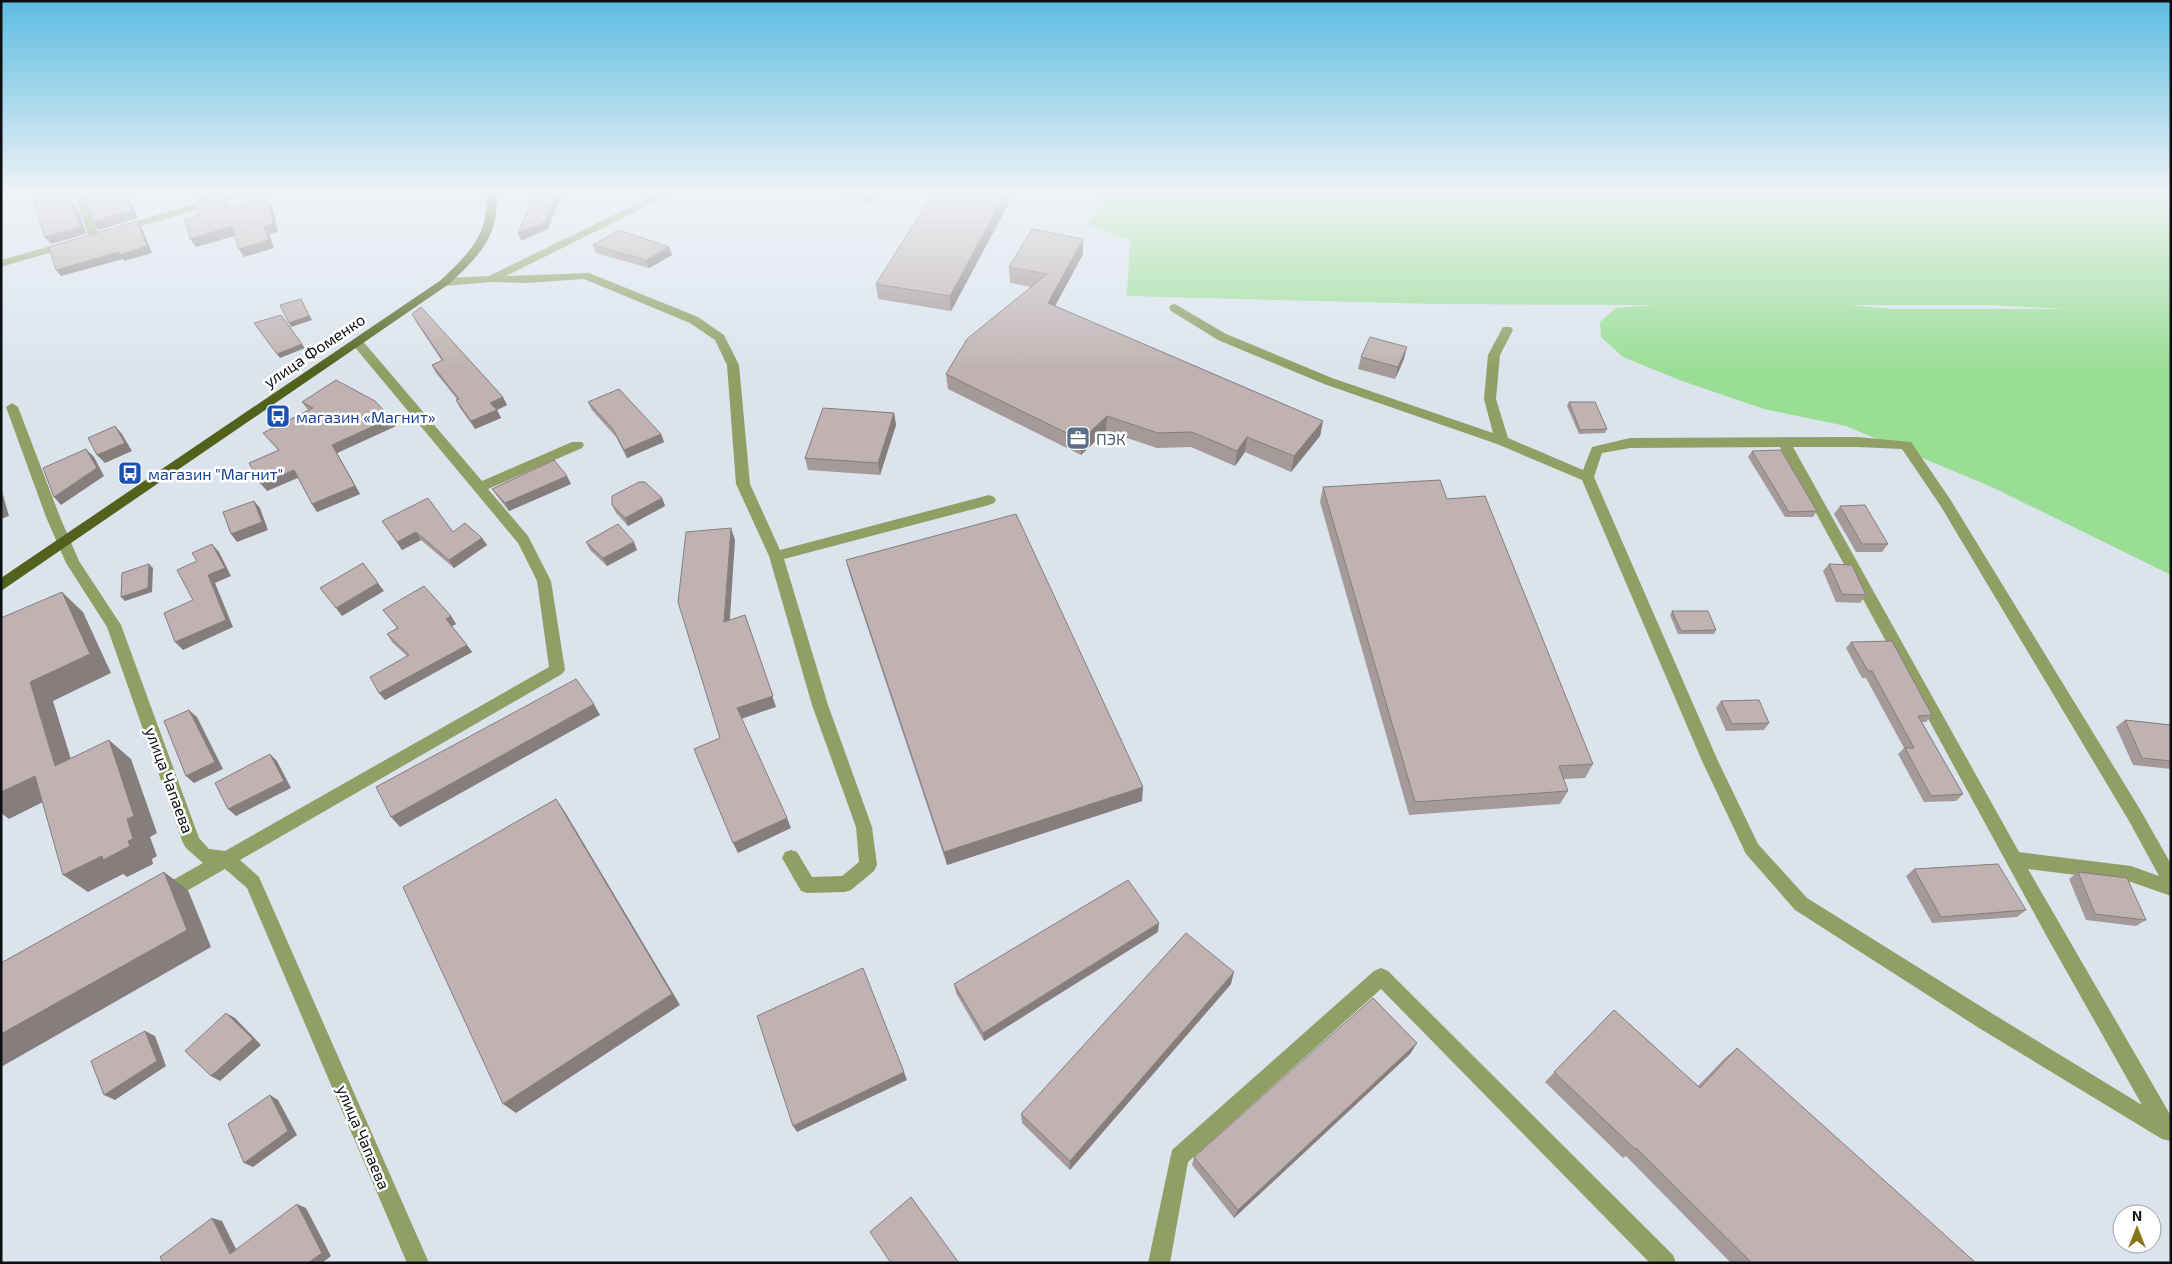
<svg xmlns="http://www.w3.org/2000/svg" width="2172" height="1264" font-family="'Exo 2',sans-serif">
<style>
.green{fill:#9ade95;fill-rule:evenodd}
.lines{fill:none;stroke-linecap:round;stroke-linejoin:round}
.minor{fill:#919f64;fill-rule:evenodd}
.major{fill:#53611c;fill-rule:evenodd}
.wall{fill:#a59999}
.shaded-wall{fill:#867d7d}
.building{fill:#c0b2b2;stroke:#867d7d}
.labels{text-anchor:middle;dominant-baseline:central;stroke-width:5;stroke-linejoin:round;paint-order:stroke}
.street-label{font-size:16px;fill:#0c1013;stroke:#fff}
.transit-label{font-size:16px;fill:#164399;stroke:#fff;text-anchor:start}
.service-label{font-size:16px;fill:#4e5e75;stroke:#fff;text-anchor:start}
</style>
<rect width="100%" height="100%" fill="#dbe4ed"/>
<path class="green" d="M 1107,192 L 2171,192 L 2171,575 L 1994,488 L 1846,426 L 1764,409 L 1682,381 L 1623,357 L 1601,337 L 1600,322 L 1616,308 L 1653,305 L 1437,304 L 1127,296 L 1130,240 L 1088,224 ZM 1848,305 L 1989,305 L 2067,309 L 1894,309 Z"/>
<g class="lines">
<g class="minor">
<path d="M 74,192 L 84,192 L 100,236 L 98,238 L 94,239 L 88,236 Z"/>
<path d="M 234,192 L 251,192 L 250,194 L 124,231 L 116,231 L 114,229 L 116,227 Z"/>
<path d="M 661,192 L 675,192 L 506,276 L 589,273 L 698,317 L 724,335 L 739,365 L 750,484 L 780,550 L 989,495 L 994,497 L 996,500 L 994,503 L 989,505 L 784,559 L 828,705 L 872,827 L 877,865 L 874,871 L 851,890 L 845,892 L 807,893 L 801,891 L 782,858 L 785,852 L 791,850 L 797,852 L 812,877 L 842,876 L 859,862 L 856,827 L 812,705 L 769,556 L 736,484 L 727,365 L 715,340 L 690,323 L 584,279 L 527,283 L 491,282 L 445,286 L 439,282 L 445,278 L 489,276 Z"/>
<path d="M 69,241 L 75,244 L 73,246 L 1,267 L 1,260 Z"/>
<path d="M 1175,304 L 1226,334 L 1332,378 L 1493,433 L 1484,399 L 1488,355 L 1503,327 L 1511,327 L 1513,330 L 1500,355 L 1496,399 L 1508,438 L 1583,470 L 1592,447 L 1630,438 L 1857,437 L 1911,442 L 1950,499 L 2141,811 L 2171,864 L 2171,896 L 2131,882 L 2028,869 L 2171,1116 L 2171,1141 L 2162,1139 L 1979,1028 L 1795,910 L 1746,854 L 1702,761 L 1582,480 L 1497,444 L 1324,384 L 1218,340 L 1171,311 L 1169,308 L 1171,305 ZM 1780,447 L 2046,935 L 2142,1105 L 1993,1014 L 1807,898 L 1758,844 L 1718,761 L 1594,477 L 1602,453 L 1630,448 ZM 1793,447 L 1857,447 L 1902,449 L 1940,505 L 2129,821 L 2159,876 L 2131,866 L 2019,852 Z"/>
<path d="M 357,338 L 361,339 L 482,481 L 572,442 L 582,442 L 584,445 L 582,448 L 488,489 L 528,536 L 551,581 L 565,670 L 562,674 L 240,860 L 259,877 L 429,1263 L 407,1263 L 247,888 L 225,869 L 169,901 L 163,903 L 157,901 L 154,895 L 157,889 L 203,863 L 186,848 L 183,843 L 107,627 L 66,563 L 46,517 L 6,407 L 12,403 L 18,407 L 60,517 L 79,561 L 121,625 L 199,838 L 209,849 L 225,851 L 549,667 L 537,581 L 518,543 L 353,345 L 351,342 Z"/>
<path d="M 1381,968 L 1388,971 L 1673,1255 L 1676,1263 L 1650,1263 L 1381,989 L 1188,1162 L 1170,1263 L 1148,1263 L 1172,1150 L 1374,971 Z"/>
</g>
<path class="major" d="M 486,192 L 496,192 C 501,235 478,257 449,284 L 1,591 L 1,578 L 441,280 C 469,253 490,234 486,192 Z"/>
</g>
<g class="wall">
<path d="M 843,192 L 879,192 L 871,203 L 845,198 Z"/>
<path d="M 1015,192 L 951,311 L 878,299 L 876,284 Z"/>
<path d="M 593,245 L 669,247 L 672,255 L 649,268 L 596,253 Z"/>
<path d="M 1083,254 L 1055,306 L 1323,421 L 1320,436 L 1291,472 L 1245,452 L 1235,466 L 1191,447 L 1157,448 L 1106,431 L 1081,455 L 948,389 L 946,374 L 1031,287 L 1010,283 L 1009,267 Z"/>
<path d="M 412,314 L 507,405 L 497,410 L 501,418 L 475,429 L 460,408 L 456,400 L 457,399 L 436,373 L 432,365 L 442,361 L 416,322 Z"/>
<path d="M 1361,357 L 1404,359 L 1395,379 L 1358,369 Z"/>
<path d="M 302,402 L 396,426 L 337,453 L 360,494 L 317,512 L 312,504 L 298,478 L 267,491 L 278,450 L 269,440 L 263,433 L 308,410 Z"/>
<path d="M 588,402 L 661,434 L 664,442 L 627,458 L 616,437 L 592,410 Z"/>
<path d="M 1569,402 L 1607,429 L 1605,433 L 1579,434 L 1567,406 Z"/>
<path d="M 894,413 L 896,425 L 880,475 L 808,470 L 805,458 Z"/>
<path d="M 1752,451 L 1817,511 L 1813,517 L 1785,517 L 1748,457 Z"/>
<path d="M 571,484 L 509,511 L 497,496 L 492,489 Z"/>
<path d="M 1323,487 L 1447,499 L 1593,764 L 1585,778 L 1564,779 L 1568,791 L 1560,804 L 1409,815 L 1320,502 Z"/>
<path d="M 662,498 L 665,506 L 628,526 L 616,513 L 612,505 Z"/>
<path d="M 1840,506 L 1888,544 L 1882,552 L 1856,552 L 1834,514 Z"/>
<path d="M 382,521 L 453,532 L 482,538 L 487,545 L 454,568 L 421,540 L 402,550 Z"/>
<path d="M 586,542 L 637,550 L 607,566 L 590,550 Z"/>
<path d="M 846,560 L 1142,801 L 947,865 L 850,575 Z"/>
<path d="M 1829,564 L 1866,595 L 1860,603 L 1836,602 L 1823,571 Z"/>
<path d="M 383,610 L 451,616 L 456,624 L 452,626 L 472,652 L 385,700 L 379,693 L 407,656 L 392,642 L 387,634 L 397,628 Z"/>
<path d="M 1672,611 L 1716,630 L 1714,634 L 1678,634 L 1670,615 Z"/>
<path d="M 1851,642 L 1932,715 L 1926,722 L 1922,722 L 1963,794 L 1956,801 L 1924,802 L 1898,754 L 1904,748 L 1866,678 L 1862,678 L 1846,648 Z"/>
<path d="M 1721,701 L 1769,723 L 1764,730 L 1726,731 L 1716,708 Z"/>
<path d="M 2125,720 L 2171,725 L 2171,769 L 2133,765 L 2116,727 Z"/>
<path d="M 1914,869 L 2026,910 L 2017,917 L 1932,923 L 1906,876 Z"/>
<path d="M 2078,872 L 2146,920 L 2136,926 L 2086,920 L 2069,879 Z"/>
<path d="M 1158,932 L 984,1041 L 956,993 L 954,984 Z"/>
<path d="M 1231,984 L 1070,1170 L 1022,1123 L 1021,1114 Z"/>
<path d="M 1614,1010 L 1698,1086 L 1725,1058 L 1737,1048 L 1976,1263 L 1731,1263 L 1626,1156 L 1623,1158 L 1545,1082 Z"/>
<path d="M 1417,1043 L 1410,1054 L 1234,1218 L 1192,1165 L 1194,1157 Z"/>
</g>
<g class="shaded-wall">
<path d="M 64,192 L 67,192 L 73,211 L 68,203 Z"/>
<path d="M 125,192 L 127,192 L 128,195 L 138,218 L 99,230 L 93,222 Z"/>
<path d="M 211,192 L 224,192 L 225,193 L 198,201 L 196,197 Z"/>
<path d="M 557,192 L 561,192 L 562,194 L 548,229 L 521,241 L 518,233 Z"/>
<path d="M 872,192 L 879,192 L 871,203 L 870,195 Z"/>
<path d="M 1006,192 L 1015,192 L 951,311 L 950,296 Z"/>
<path d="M 223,195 L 228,203 L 232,216 L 227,208 Z"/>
<path d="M 267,198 L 272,206 L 278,232 L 269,234 L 274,248 L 244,257 L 239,249 Z"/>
<path d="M 72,202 L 78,209 L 86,234 L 51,244 L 45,237 Z"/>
<path d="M 137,221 L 142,228 L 152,253 L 124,261 L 123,259 L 61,276 L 56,270 L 119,252 Z"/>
<path d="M 232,226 L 238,235 L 196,247 L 190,239 Z"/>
<path d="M 1083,239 L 1083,254 L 1048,319 L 1048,303 Z"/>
<path d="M 669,247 L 672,255 L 649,268 L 646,260 Z"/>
<path d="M 301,299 L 312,320 L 291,327 L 289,323 Z"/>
<path d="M 302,344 L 305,348 L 280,358 L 277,354 Z"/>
<path d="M 1407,347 L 1404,359 L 1395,379 L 1398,367 Z"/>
<path d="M 503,397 L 507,405 L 495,411 L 490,403 Z"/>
<path d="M 497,410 L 501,418 L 475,429 L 471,421 Z"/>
<path d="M 894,413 L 896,425 L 880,475 L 878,463 Z"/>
<path d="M 1107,416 L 1106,431 L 1081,455 L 1081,440 Z"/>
<path d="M 391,418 L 396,426 L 337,453 L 360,494 L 317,512 L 312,504 L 332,445 Z"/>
<path d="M 1323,421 L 1320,436 L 1291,472 L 1294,456 Z"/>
<path d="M 115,426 L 122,434 L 132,451 L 105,463 L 97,455 Z"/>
<path d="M 661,434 L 664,442 L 627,458 L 624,450 Z"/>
<path d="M 1247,437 L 1245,452 L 1235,466 L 1237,451 Z"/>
<path d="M 86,449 L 94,457 L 104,476 L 61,505 L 54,497 Z"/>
<path d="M 294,470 L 299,477 L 267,491 L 261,484 Z"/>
<path d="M 567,476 L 571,484 L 509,511 L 505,503 Z"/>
<path d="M 1,488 L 9,516 L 1,519 Z"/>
<path d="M 662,498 L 665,506 L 628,526 L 625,518 Z"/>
<path d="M 254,501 L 260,508 L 268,530 L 237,542 L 231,534 Z"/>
<path d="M 731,528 L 735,540 L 729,633 L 724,622 Z"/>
<path d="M 416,532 L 421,540 L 402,550 L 397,542 Z"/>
<path d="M 482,538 L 487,545 L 454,568 L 449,560 Z"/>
<path d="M 634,542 L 637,550 L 607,566 L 603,558 Z"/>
<path d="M 212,544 L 219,552 L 231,576 L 215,583 L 233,627 L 183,650 L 175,642 L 208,575 Z"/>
<path d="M 149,564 L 153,568 L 152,592 L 125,601 L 121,597 Z"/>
<path d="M 378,583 L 384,591 L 342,616 L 336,608 Z"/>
<path d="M 62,592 L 83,612 L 111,673 L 53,701 L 79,785 L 55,766 L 30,682 Z"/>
<path d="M 451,616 L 456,624 L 452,626 L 446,619 Z"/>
<path d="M 749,626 L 776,707 L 741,719 L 737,708 Z"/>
<path d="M 467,645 L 472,652 L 385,700 L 379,693 Z"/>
<path d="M 594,704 L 600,715 L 400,827 L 391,817 Z"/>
<path d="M 189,710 L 197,717 L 223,769 L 194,783 L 186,776 Z"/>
<path d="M 109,740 L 131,759 L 157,833 L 150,837 L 157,856 L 152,859 L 153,864 L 127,877 L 123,874 L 88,892 L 63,875 L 128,841 L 127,819 Z"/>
<path d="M 270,754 L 277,761 L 291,788 L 236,816 L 228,809 Z"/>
<path d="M 35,776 L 59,794 L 9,819 L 1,813 L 1,792 Z"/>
<path d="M 1143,787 L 1142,801 L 947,865 L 944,852 Z"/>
<path d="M 556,799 L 565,812 L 680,1005 L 516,1113 L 503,1104 Z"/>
<path d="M 787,818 L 791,828 L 738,853 L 733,843 Z"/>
<path d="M 164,872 L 188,890 L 211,947 L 1,1067 L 1,1034 Z"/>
<path d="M 1159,923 L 1158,932 L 984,1041 L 983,1033 Z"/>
<path d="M 1234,972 L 1231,984 L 1070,1170 L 1070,1161 Z"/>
<path d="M 226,1013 L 235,1018 L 261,1045 L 220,1081 L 211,1076 Z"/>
<path d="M 145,1031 L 155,1036 L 166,1066 L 115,1100 L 104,1095 Z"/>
<path d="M 1417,1043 L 1410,1054 L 1234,1218 L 1238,1210 Z"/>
<path d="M 904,1072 L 907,1080 L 797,1132 L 793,1126 Z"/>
<path d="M 270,1095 L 278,1100 L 297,1135 L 253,1167 L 244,1163 Z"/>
<path d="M 297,1204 L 306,1208 L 331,1256 L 322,1263 L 308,1263 Z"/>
<path d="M 212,1218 L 222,1221 L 240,1257 L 230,1254 Z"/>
</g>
<g class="building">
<path d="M 33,192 L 64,192 L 68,203 L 72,202 L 80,227 L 45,237 L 37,214 Z"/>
<path d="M 104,192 L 125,192 L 132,210 L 93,222 L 85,197 Z"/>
<path d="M 195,192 L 211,192 L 196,197 Z"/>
<path d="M 529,192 L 557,192 L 545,222 L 518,233 L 531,204 Z"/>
<path d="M 852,192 L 872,192 L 870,195 Z"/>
<path d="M 934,192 L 1006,192 L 950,296 L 876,284 Z"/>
<path d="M 223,195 L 227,208 L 267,198 L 273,224 L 264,226 L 269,240 L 239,249 L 232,226 L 190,239 L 185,219 L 199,215 L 196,202 Z"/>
<path d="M 137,221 L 147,246 L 119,255 L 119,252 L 56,270 L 49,247 Z"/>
<path d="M 1032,229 L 1083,239 L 1048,303 L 1323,421 L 1294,456 L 1247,437 L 1237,451 L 1192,432 L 1158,433 L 1107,416 L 1081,440 L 946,374 L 967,339 L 1047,274 L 1009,267 Z"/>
<path d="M 619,230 L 669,247 L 646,260 L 593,245 Z"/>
<path d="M 301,299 L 309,316 L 289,323 L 280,305 Z"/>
<path d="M 421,307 L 503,397 L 490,403 L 497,410 L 471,421 L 456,400 L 459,399 L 432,365 L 443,360 L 412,314 Z"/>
<path d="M 281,315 L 302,344 L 277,354 L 254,323 Z"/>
<path d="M 1370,337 L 1407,347 L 1398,367 L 1361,357 Z"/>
<path d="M 336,380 L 375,401 L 391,418 L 332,445 L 355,486 L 312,504 L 294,470 L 261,484 L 249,463 L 279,450 L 263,433 L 313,408 L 302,402 Z"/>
<path d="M 619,389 L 661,434 L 624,450 L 613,429 L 588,402 Z"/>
<path d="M 1569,402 L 1595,402 L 1607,429 L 1580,430 Z"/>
<path d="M 823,408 L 894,413 L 878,463 L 805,458 Z"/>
<path d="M 115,426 L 125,443 L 97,455 L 88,438 Z"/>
<path d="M 86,449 L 97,468 L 54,497 L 43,468 Z"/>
<path d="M 1781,450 L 1817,511 L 1789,512 L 1752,451 Z"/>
<path d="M 554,460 L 567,476 L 505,503 L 492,489 Z"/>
<path d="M 1440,480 L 1447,499 L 1485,496 L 1593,764 L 1559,766 L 1568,791 L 1415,802 L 1323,487 Z"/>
<path d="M 639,482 L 645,482 L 662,498 L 625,518 L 612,505 L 612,496 Z"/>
<path d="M 428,498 L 453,532 L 465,523 L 482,538 L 449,560 L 416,532 L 397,542 L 382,521 Z"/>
<path d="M 254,501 L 262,522 L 231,534 L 223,512 Z"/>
<path d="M 1865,505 L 1888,544 L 1862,544 L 1840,506 Z"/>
<path d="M 1016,514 L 1143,787 L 944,852 L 846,560 Z"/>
<path d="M 618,524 L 634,542 L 603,558 L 586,542 Z"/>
<path d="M 731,528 L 724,622 L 745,615 L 773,696 L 737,708 L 787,818 L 733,843 L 694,749 L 720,738 L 678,602 L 686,532 Z"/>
<path d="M 212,544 L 225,568 L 208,575 L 226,620 L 175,642 L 164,613 L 193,600 L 177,570 L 197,561 L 192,553 Z"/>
<path d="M 363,563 L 378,583 L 336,608 L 320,588 Z"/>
<path d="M 149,564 L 148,588 L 121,597 L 122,573 Z"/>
<path d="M 1829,564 L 1852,565 L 1866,595 L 1842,594 Z"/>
<path d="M 424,586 L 451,616 L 446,619 L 467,645 L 379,693 L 370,677 L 409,655 L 387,634 L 398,628 L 383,610 Z"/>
<path d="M 62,592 L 90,654 L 30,682 L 55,766 L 109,740 L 134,816 L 127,819 L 133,839 L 128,841 L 130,846 L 103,860 L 102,856 L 63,875 L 35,776 L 1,792 L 1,618 Z"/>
<path d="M 1672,611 L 1708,611 L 1716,630 L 1681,631 Z"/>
<path d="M 1892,641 L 1932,715 L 1918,716 L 1963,794 L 1931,796 L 1905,748 L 1914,748 L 1872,671 L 1868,671 L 1851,642 Z"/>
<path d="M 576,679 L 594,704 L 391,817 L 376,787 Z"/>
<path d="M 1759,700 L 1769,723 L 1732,724 L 1721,701 Z"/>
<path d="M 189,710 L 215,762 L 186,776 L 164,721 Z"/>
<path d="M 2125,720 L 2171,725 L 2171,761 L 2142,758 Z"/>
<path d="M 270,754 L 284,781 L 228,809 L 215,783 Z"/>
<path d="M 556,799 L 672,994 L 503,1104 L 403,887 Z"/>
<path d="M 1998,864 L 2026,910 L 1941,917 L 1914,869 Z"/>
<path d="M 164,872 L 187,930 L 1,1034 L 1,963 Z"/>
<path d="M 2078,872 L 2127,878 L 2146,920 L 2095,914 Z"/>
<path d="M 1128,880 L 1159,923 L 983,1033 L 954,984 Z"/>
<path d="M 1186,933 L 1234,972 L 1070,1161 L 1021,1114 Z"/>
<path d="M 863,968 L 904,1072 L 793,1126 L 757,1016 Z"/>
<path d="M 1373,998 L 1417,1043 L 1238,1210 L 1194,1157 Z"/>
<path d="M 1614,1010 L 1700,1088 L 1737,1048 L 1976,1263 L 1752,1263 L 1636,1148 L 1635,1149 L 1554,1072 Z"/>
<path d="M 226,1013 L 253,1039 L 211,1076 L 185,1051 Z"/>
<path d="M 145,1031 L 157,1061 L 104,1095 L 91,1061 Z"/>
<path d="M 270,1095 L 288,1131 L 244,1163 L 228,1124 Z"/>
<path d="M 911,1197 L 959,1263 L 891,1263 L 870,1232 Z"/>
<path d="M 297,1204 L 322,1253 L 308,1263 L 163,1263 L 160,1257 L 212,1218 L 230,1254 Z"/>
</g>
<linearGradient id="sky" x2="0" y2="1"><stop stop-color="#5cbce1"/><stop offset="0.52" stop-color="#eff3f7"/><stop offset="1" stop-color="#eff3f7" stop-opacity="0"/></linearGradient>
<rect width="2172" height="369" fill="url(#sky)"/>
<defs>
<g id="bus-square" transform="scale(1.25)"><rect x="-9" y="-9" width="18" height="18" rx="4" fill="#1a4fb4" stroke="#fff"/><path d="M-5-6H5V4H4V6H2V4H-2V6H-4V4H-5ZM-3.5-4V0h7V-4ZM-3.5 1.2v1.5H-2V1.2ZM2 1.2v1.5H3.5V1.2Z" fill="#fff"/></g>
<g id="office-square" transform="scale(1.25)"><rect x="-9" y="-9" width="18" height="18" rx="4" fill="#5c6f8a" stroke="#fff"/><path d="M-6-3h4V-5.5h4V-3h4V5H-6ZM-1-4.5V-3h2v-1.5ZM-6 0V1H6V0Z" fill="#fff"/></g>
</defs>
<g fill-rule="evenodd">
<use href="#bus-square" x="278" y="416"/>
<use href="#office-square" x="1078" y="438"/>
<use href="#bus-square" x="130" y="473"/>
</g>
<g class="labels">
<g class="street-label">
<text transform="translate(314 350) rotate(-34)">улица Фоменко</text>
<text transform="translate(170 780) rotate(70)">улица Чапаева</text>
<text transform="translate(364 1137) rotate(67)">улица Чапаева</text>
</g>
<g class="transit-label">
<text x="296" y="416">магазин «Магнит»</text>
<text x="148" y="473">магазин "Магнит"</text>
</g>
<g class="service-label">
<text x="1096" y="438">ПЭК</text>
</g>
</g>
<rect width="2172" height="1264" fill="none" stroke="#0c1013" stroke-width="5"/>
<g transform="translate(2137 1229)"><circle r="24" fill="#ffffff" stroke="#9e9fa1"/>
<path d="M0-4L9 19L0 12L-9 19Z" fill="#877518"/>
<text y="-8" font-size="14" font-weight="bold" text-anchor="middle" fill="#0c1013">N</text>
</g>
</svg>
